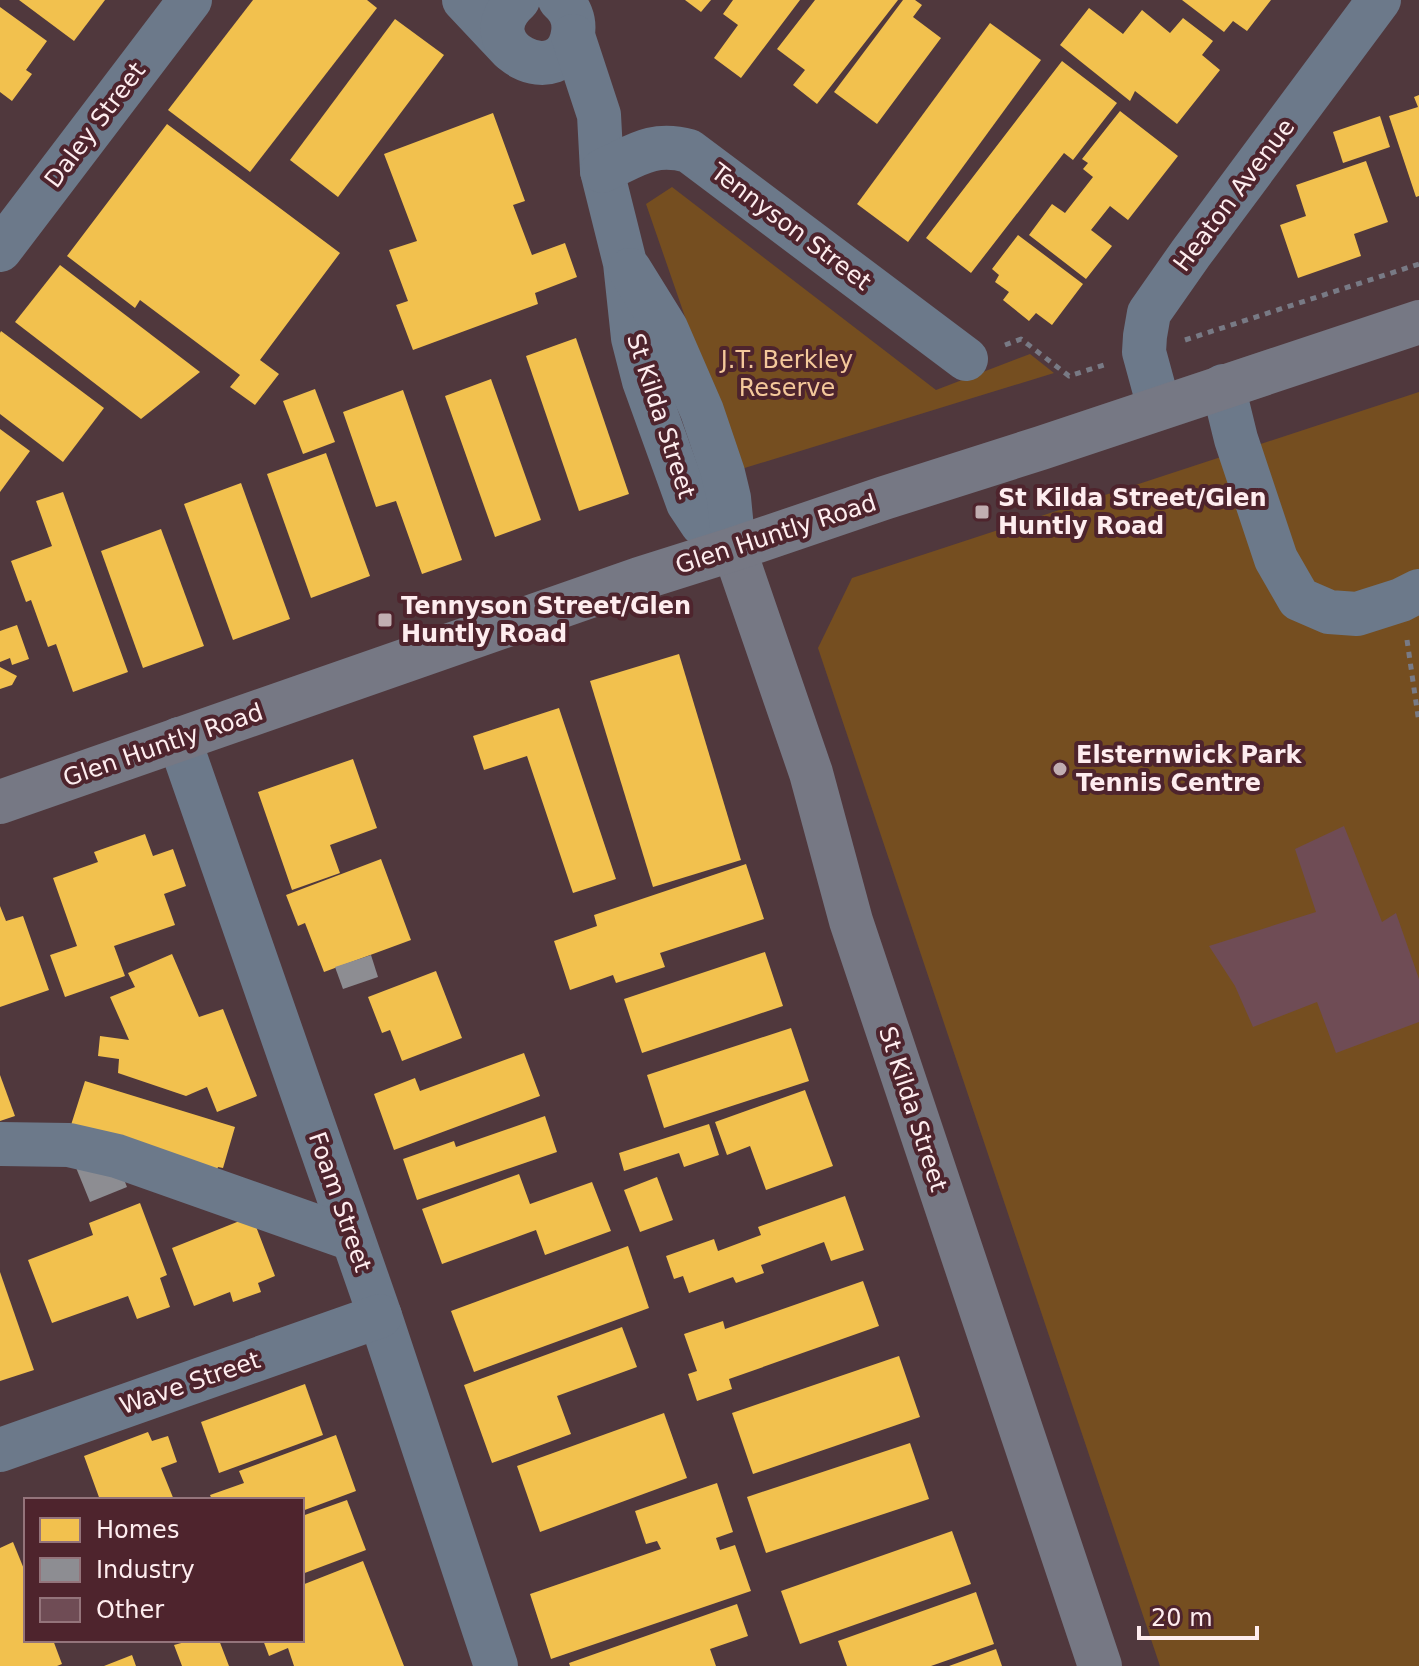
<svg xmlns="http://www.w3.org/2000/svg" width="1419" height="1666" font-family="'DejaVu Sans',sans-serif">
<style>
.green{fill:#754e20}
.homes{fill:#f2c14e}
.industry{fill:#8d8d92}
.building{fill:#6f4c55}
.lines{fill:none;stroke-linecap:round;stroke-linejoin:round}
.path{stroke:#787a85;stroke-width:5;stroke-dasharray:6 6;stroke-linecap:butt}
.minor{stroke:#6c798a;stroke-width:44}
.major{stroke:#767884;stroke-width:44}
.poi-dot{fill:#c1aeb1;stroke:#4e242d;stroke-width:3}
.labels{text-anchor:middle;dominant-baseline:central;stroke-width:8;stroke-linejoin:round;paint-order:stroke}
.street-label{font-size:24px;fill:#feedef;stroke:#4e242d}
.park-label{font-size:24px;fill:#f4c89b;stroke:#4e242d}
.poi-label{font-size:24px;font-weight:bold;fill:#feedef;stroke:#4e242d;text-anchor:start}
</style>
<rect width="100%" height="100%" fill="#50383d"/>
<g class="green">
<path d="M 672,187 L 936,390 L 1030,354 L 1054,373 L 738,470 L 646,204 Z"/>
<path d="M 1419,392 L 1419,1666 L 1160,1666 L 818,648 L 852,578 Z"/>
</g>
<g class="homes">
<path d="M 19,0 L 105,0 L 74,41 Z"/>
<path d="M 253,0 L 367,0 L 377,8 L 250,172 L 168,110 Z"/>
<path d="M 685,0 L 711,0 L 701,12 Z"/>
<path d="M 733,0 L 800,0 L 741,78 L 714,58 L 738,25 L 723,14 Z"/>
<path d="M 815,0 L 898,0 L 817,104 L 793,85 L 805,70 L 777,49 Z"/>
<path d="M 903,0 L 915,0 L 922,5 L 913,17 L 941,38 L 877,124 L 834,92 Z"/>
<path d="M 1182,0 L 1271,0 L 1247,31 L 1233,21 L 1224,32 Z"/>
<path d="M 0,7 L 47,41 L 26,70 L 32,74 L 12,101 L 0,92 Z"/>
<path d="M 1089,8 L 1123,34 L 1142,10 L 1170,33 L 1183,18 L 1213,41 L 1202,55 L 1220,70 L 1177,124 L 1135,91 L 1130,101 L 1060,45 Z"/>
<path d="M 395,19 L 444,55 L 338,197 L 290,160 Z"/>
<path d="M 990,23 L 1041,60 L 908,242 L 857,204 Z"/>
<path d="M 1062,61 L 1117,103 L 1073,160 L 1064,153 L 971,273 L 926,238 Z"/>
<path d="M 1419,95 L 1419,196 L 1416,197 L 1389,116 L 1418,107 L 1414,97 Z"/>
<path d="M 1120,111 L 1178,156 L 1128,220 L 1110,206 L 1091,230 L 1112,246 L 1086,279 L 1029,235 L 1052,204 L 1065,213 L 1093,177 L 1083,169 L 1088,163 L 1082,159 Z"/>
<path d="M 493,113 L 525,201 L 513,205 L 532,255 L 565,243 L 577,277 L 535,293 L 538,304 L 413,350 L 396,305 L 408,301 L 389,250 L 417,241 L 384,154 Z"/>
<path d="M 1380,116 L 1390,147 L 1343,163 L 1333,132 Z"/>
<path d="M 167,124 L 340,253 L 260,360 L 279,374 L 255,405 L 230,387 L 240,375 L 140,300 L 135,308 L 67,256 Z"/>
<path d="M 1366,161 L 1388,222 L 1354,234 L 1361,256 L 1298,278 L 1280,225 L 1306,216 L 1296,185 Z"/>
<path d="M 1018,235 L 1083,284 L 1052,325 L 1036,313 L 1029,321 L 1003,300 L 1009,292 L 995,282 L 999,275 L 992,269 Z"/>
<path d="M 60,265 L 200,372 L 141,419 L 15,322 Z"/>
<path d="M 1,331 L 104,408 L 63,462 L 0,414 L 0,333 Z"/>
<path d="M 576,338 L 629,494 L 579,511 L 526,356 Z"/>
<path d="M 491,379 L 541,520 L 495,537 L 445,396 Z"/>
<path d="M 315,389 L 335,442 L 303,454 L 283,401 Z"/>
<path d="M 403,390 L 462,560 L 422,574 L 396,501 L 376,507 L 343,412 Z"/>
<path d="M 0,429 L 30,451 L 0,492 Z"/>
<path d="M 326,453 L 370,576 L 311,598 L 267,474 Z"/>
<path d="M 241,483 L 290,619 L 233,640 L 184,504 Z"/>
<path d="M 63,492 L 128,672 L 73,692 L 56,644 L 48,647 L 31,600 L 26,602 L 11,561 L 52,546 L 36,501 Z"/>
<path d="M 161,529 L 204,646 L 143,668 L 101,551 Z"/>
<path d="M 17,625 L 29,659 L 12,665 L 10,658 L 0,662 L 0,631 Z"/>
<path d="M 679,654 L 741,860 L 653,887 L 590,681 Z"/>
<path d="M 0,667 L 17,676 L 12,685 L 0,689 Z"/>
<path d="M 559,708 L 616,879 L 573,893 L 527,756 L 484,770 L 473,736 Z"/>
<path d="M 353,759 L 377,828 L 330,845 L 340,873 L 292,890 L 258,792 Z"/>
<path d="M 145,834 L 153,856 L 173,849 L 186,886 L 164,894 L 175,925 L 114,946 L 125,976 L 65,997 L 50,955 L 77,946 L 53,878 L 98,862 L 94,852 Z"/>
<path d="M 381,859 L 411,940 L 324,972 L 305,923 L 298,926 L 286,895 Z"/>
<path d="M 746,864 L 764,919 L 660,953 L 665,967 L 616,983 L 613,975 L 570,990 L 554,941 L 597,926 L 594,915 Z"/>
<path d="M 0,906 L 6,921 L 23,916 L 49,990 L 0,1007 Z"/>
<path d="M 765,952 L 783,1006 L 642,1053 L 624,999 Z"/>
<path d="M 172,954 L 199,1017 L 223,1009 L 257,1096 L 217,1112 L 207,1087 L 186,1096 L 118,1073 L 119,1059 L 98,1056 L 100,1036 L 129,1040 L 110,997 L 135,987 L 128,973 Z"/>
<path d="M 436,971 L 462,1038 L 402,1061 L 390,1030 L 382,1033 L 368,997 Z"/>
<path d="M 791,1028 L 809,1081 L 664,1128 L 647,1075 Z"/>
<path d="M 524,1053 L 540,1096 L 394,1150 L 374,1094 L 415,1078 L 420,1091 Z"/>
<path d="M 0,1075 L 15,1116 L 0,1121 Z"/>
<path d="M 85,1081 L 235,1127 L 223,1168 L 218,1167 L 216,1172 L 71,1125 Z"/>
<path d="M 805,1090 L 833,1166 L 766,1190 L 750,1146 L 727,1155 L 715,1122 Z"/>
<path d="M 545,1116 L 557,1152 L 417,1200 L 403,1159 L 454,1141 L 456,1147 Z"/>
<path d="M 709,1124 L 719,1155 L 684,1167 L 679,1153 L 624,1171 L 619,1153 Z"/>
<path d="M 519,1174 L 530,1204 L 592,1182 L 611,1231 L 545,1255 L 536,1230 L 442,1264 L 422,1209 Z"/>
<path d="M 657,1177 L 673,1220 L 640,1232 L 624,1190 Z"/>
<path d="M 845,1196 L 864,1250 L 831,1261 L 824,1242 L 761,1265 L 764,1273 L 736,1283 L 733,1277 L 689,1293 L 683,1276 L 674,1279 L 666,1256 L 714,1239 L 718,1251 L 761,1235 L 758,1227 Z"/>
<path d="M 140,1203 L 167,1275 L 160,1278 L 170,1307 L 137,1319 L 128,1296 L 52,1323 L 28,1260 L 93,1235 L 89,1223 Z"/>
<path d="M 252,1216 L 275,1276 L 258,1283 L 261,1292 L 233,1302 L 230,1292 L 194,1306 L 172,1248 Z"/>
<path d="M 628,1246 L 649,1308 L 474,1372 L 451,1311 Z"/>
<path d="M 0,1272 L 34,1370 L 0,1381 Z"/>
<path d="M 863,1281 L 879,1326 L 729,1379 L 732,1389 L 697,1401 L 688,1374 L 697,1371 L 684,1334 L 723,1321 L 725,1329 Z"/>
<path d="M 622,1327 L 637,1367 L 557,1396 L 571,1434 L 492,1463 L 464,1385 Z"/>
<path d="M 899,1356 L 920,1417 L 753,1474 L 732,1413 Z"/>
<path d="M 305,1384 L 323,1435 L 219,1473 L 201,1422 Z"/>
<path d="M 664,1413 L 687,1478 L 540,1532 L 517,1466 Z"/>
<path d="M 148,1432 L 152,1441 L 168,1436 L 177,1462 L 161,1468 L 174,1500 L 100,1500 L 84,1456 Z"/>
<path d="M 336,1435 L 356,1491 L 302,1511 L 302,1500 L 212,1500 L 210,1495 L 244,1483 L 239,1471 Z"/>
<path d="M 910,1443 L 929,1499 L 766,1553 L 747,1497 Z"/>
<path d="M 717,1483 L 733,1532 L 716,1538 L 720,1550 L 735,1545 L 751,1591 L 551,1659 L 530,1594 L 661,1549 L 657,1541 L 646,1544 L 635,1511 Z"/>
<path d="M 347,1500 L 366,1550 L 302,1574 L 302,1516 Z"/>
<path d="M 952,1531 L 971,1584 L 800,1644 L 781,1591 Z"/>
<path d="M 13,1542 L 26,1574 L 26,1640 L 53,1640 L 62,1664 L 57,1666 L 0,1666 L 0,1548 Z"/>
<path d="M 363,1561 L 404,1666 L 294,1666 L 288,1648 L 269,1656 L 263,1640 L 302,1640 L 302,1585 Z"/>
<path d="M 976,1592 L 994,1644 L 931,1666 L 847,1666 L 838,1641 Z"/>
<path d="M 737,1604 L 748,1636 L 710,1649 L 716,1666 L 570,1666 L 569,1663 Z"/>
<path d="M 184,1640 L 219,1640 L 229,1666 L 182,1666 L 174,1645 L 185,1642 Z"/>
<path d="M 996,1649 L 1002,1666 L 949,1666 Z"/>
<path d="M 132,1655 L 136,1666 L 104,1666 Z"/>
</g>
<g class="industry">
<path d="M 371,955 L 378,977 L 343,989 L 335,967 Z"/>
<path d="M 68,1148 L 116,1159 L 127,1187 L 90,1202 Z"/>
</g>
<path class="building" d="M 1344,826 L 1382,922 L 1396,913 L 1419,979 L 1419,1022 L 1336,1053 L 1317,1002 L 1253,1027 L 1235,986 L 1209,946 L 1316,912 L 1295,849 Z"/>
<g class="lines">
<g class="path">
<path d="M 1185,340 L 1419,264"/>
<path d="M 1005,345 L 1021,339 L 1069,376 L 1107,364"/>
<path d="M 1407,640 L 1419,723"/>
</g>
<g class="minor">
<path d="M 464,0 L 511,50"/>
<path d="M 518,0 C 465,47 564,96 573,33 C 575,20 570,8 560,0"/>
<path d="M 573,36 L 599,115 L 602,171 L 625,263 L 633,338 L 644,381 L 688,503 L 702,524 L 734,549"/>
<path d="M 602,171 C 635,156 652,141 689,151 L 966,359"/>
<path d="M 0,250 L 190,0"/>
<path d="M 630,270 L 666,328 L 702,411 L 723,473 L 729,498 L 734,549"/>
<path d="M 1223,386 L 1236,439 L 1276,559 L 1299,599 L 1329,612 L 1357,614 L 1401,600 L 1419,591"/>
<path d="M 1159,407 L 1144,352 L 1145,336 L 1149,313 L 1191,253 L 1379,0"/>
<path d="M 179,739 L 380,1316 L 496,1666"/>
<path d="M 0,1144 L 69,1145 L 117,1156 L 352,1239"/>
<path d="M 0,1450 L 380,1316"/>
</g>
<g class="major">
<path d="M 734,549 L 811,773 L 851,921 L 1100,1666"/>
<path d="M 0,802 L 639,579 L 734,549 L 884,498 L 1041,448 L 1419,322"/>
</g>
</g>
<g class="poi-dot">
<rect x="974" y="504" width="16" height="16" rx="4"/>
<rect x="377" y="612" width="16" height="16" rx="4"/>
<circle cx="1060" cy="769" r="8"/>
</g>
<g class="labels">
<g class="street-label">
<text transform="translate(95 125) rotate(-53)">Daley Street</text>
<text transform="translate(1234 195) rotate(-53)">Heaton Avenue</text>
<text transform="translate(791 227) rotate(37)">Tennyson Street</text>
<text transform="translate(661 416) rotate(72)">St Kilda Street</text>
<text transform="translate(776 534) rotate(-18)">Glen Huntly Road</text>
<text transform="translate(163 745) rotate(-19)">Glen Huntly Road</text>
<text transform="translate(913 1109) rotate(72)">St Kilda Street</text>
<text transform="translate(340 1202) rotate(71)">Foam Street</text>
<text transform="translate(190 1383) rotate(-19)">Wave Street</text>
</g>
<g class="park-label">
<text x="787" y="360">J.T. Berkley<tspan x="787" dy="28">Reserve</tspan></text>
</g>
<g class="poi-label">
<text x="998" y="498">St Kilda Street/Glen<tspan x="998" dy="28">Huntly Road</tspan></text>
<text x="401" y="606">Tennyson Street/Glen<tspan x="401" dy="28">Huntly Road</tspan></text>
<text x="1076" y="755">Elsternwick Park<tspan x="1076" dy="28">Tennis Centre</tspan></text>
</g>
</g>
<rect x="24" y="1498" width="280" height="144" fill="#4e242d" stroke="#94747b" stroke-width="2"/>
<rect x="40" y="1518" width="40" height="24" fill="#f2c14e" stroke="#94747b" stroke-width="2"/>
<text x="96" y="1538" font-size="24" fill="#feedef">Homes</text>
<rect x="40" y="1558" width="40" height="24" fill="#8d8d92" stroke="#94747b" stroke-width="2"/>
<text x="96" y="1578" font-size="24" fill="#feedef">Industry</text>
<rect x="40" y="1598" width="40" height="24" fill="#6f4c55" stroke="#94747b" stroke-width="2"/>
<text x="96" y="1618" font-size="24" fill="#feedef">Other</text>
<path d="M1139 1626v12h118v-12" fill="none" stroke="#feedef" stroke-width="4"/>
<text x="1151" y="1626" font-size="24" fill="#feedef" stroke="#4e242d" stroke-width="6" paint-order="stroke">20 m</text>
</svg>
